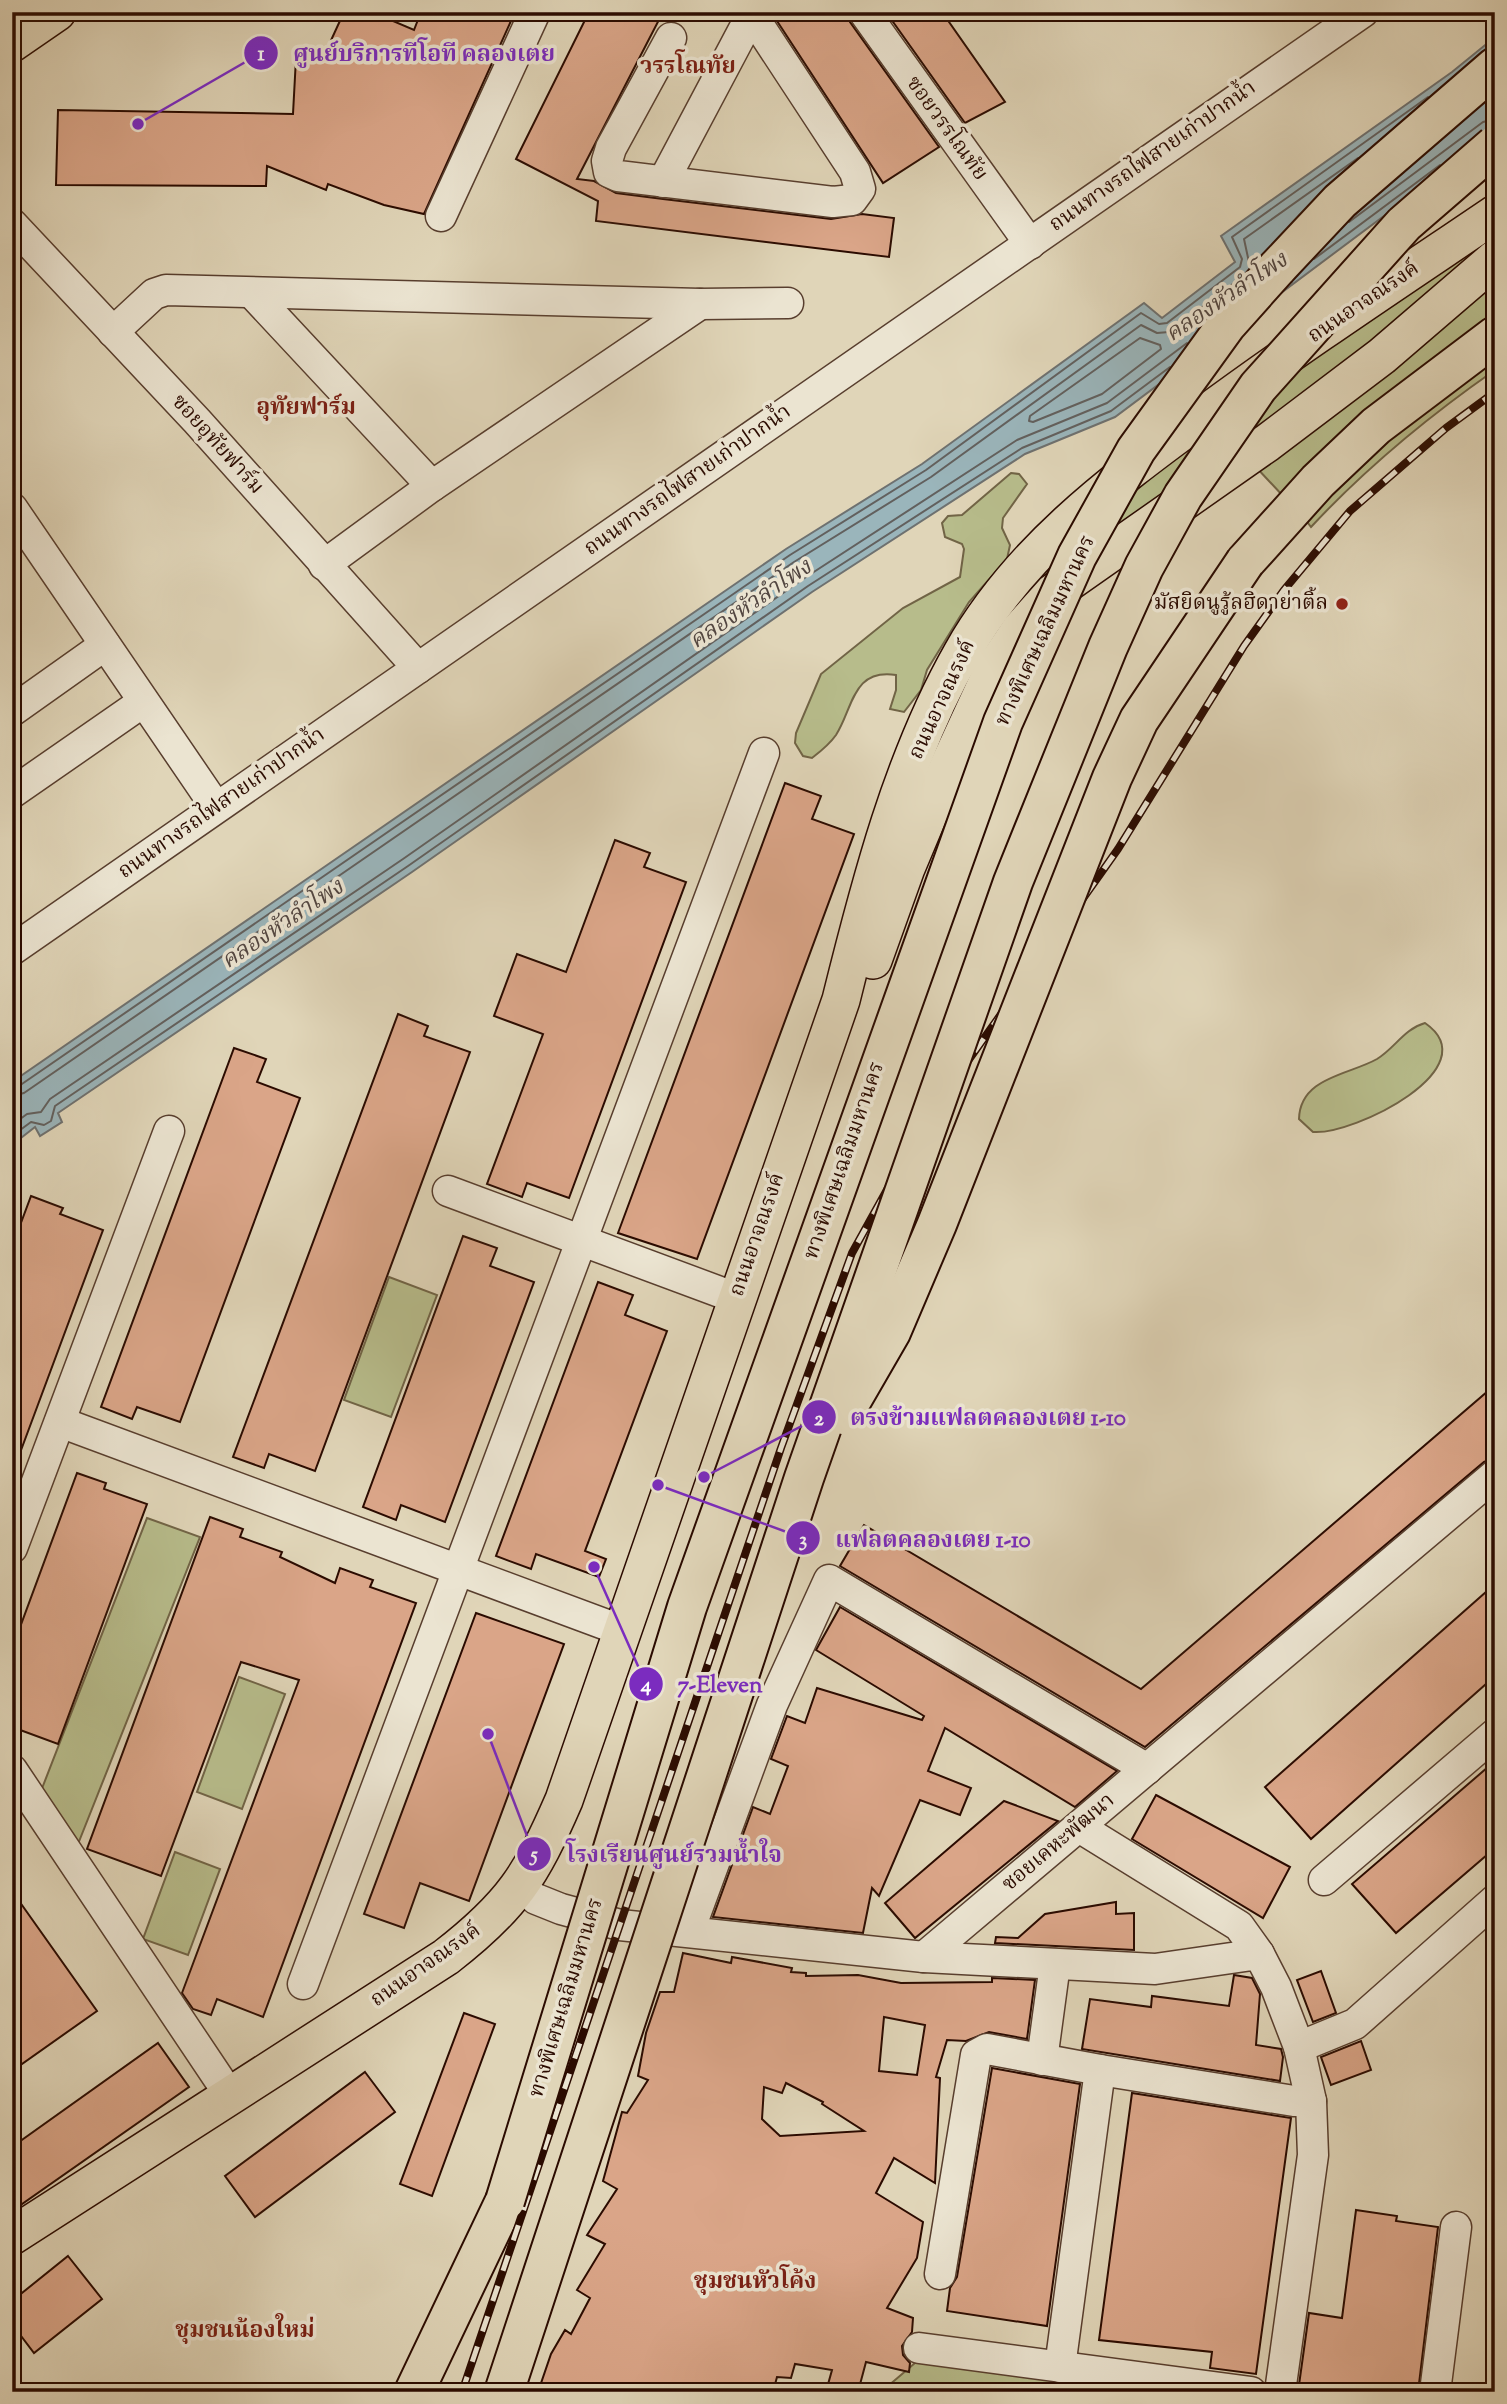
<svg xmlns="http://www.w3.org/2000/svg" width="1507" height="2404" font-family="'Sorts Mill Goudy','Noto Serif Thai',serif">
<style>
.green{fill:#b7bc8b;stroke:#716446;stroke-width:2}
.water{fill:#9ab5bb;stroke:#6e7170;stroke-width:2}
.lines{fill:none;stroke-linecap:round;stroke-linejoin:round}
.shore{stroke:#62605e;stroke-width:2}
.building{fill:#daa588;stroke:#2b0b00;stroke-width:2;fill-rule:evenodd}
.minor-casing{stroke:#583e2e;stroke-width:33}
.major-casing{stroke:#2b0b00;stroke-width:40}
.highway-casing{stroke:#2b0b00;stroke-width:42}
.minor{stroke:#ebe4d1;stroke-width:30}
.major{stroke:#e0d5b8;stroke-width:37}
.highway{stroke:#e0d5b8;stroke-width:38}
.rail-casing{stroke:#2b0b00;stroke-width:8}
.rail{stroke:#ebe4d1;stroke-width:5;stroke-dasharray:16;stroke-linecap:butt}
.highway-bridge-casing{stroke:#2b0b00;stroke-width:42;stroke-linecap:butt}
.highway-bridge{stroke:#e0d5b8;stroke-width:38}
.poi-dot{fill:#8f2418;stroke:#ebe4d1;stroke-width:2.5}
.labels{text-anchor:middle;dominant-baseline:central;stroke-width:7;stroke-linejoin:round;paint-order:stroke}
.street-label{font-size:21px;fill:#2b0b00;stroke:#ebe4d1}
.poi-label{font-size:21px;fill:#2b0b00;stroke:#ebe4d1;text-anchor:end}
.neighbourhood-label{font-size:23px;font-weight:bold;fill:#7a1f14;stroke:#ebe4d1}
.water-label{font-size:23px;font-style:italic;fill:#524641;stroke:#ebe4d1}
.leader{fill:none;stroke:#7b2cbf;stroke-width:2.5}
.callout-dot{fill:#7b2cbf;stroke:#ebe4d1;stroke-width:2.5}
.mark-label{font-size:21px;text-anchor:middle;font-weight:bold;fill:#fff}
.callout-label{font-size:23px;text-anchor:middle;font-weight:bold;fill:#7b2cbf;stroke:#ebe4d1;stroke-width:7;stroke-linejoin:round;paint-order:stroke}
</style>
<rect width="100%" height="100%" fill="#e0d5b8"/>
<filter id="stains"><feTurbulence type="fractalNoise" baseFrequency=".00286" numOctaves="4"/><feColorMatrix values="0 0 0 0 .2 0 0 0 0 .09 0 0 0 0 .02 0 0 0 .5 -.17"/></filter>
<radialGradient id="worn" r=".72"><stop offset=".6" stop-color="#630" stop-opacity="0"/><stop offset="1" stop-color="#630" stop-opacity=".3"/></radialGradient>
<g class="green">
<path d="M 1495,230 L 1495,243 L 1365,354 L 1121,523 L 919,789 L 953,700 L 1013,598 L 1122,494 Z"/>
<path d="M 1495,276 L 1495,317 L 1284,497 L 1255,466 Z"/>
<path d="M 1495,355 L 1495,370 C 1429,416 1366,468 1311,527 L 1305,519 L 1387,438 Z"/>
<path d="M 1011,473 L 1019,474 L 1027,484 L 1003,518 L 1002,528 L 1010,545 L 1007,559 L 969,602 L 927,670 L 921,690 L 904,712 L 890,709 L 896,690 L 896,675 C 852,668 853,709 836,735 C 829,745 821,751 812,758 L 803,756 L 795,743 L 796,733 L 821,674 L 903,608 L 960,577 L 964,549 L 962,544 L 945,537 L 942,523 L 948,516 L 962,515 Z"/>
<path d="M 1425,1023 C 1490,1068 1354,1135 1313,1132 L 1299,1119 C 1300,1077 1349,1075 1377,1059 C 1395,1048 1404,1029 1425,1023 Z"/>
<path d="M 389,1277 L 437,1295 L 391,1417 L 344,1400 Z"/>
<path d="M 147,1518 L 200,1537 L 78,1844 L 41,1791 Z"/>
<path d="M 239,1677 L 285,1694 L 242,1809 L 197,1792 Z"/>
<path d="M 175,1852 L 220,1869 L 188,1955 L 143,1939 Z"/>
<path d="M 922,2357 L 1187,2392 L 881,2392 Z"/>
</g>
<path class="water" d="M 1495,37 L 1495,133 L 1115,417 L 1025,454 L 812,592 L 412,872 L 58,1113 L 62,1122 L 40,1136 L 35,1127 L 12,1145 L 12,1082 L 786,549 L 922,464 L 1144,303 L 1162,318 L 1235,262 L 1221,236 L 1452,72 Z"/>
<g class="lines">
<g class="shore">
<path d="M 1349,222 L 1483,122 L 1495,119"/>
<path d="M 1314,259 L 1440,165"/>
<path d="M 1250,267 L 1244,239 L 1358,158"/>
<path d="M 1140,338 L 1160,345 L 1161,349 L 1102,394 L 1033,422 L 1029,421 L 1030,416 Z"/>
<path d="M 12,1087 L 19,1086 L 790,555 L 926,470 L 1141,313 L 1159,324 L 1167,323 L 1240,267 L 1242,259 L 1232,237 L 1428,97"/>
<path d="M 12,1096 L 24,1093 L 794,562 L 931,477 L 1141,325 L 1157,333 L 1169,332 L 1238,280"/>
<path d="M 12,1125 L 27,1114 L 41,1112 L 50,1099 L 403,859 L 803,579 L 1017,440 L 1107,403 L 1187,343"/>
<path d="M 12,1136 L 31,1122 L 44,1125 L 51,1121 L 55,1106 L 408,866 L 808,586 L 1022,448 L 1111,411 L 1170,367"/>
</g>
</g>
<g class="building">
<path d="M 344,12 L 372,12 L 414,30 L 421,12 L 515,12 L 424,214 L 384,205 L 328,184 L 326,190 L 267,166 L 266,186 L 56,185 L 58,110 L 293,114 L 296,58 L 322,60 Z"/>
<path d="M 589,12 L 663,12 L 577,179 L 594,181 L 616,193 L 663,199 L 831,219 L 862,214 L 894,218 L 889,257 L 596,221 L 598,201 L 516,159 Z"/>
<path d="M 789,12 L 847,12 L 850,22 L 939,147 L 883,183 L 777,21 Z"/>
<path d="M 886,12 L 942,12 L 1005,102 L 965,123 Z"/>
<path d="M 785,783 L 821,796 L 812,819 L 854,834 L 697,1259 L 618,1233 Z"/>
<path d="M 615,840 L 650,853 L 644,867 L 686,882 L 569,1198 L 527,1183 L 522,1197 L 487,1184 L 543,1034 L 494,1016 L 517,954 L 566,972 Z"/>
<path d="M 398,1014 L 428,1026 L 424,1036 L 470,1052 L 315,1471 L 269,1454 L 264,1468 L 233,1457 Z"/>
<path d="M 234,1048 L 266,1059 L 257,1082 L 300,1098 L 180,1422 L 137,1407 L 132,1419 L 101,1407 Z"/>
<path d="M 31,1196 L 63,1208 L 60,1214 L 103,1230 L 14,1469 L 12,1247 Z"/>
<path d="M 463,1236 L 497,1248 L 490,1266 L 534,1282 L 445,1522 L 401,1505 L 396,1520 L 363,1507 Z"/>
<path d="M 598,1282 L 633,1295 L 625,1315 L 667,1331 L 585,1551 L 606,1559 L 599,1577 L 536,1554 L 531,1569 L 496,1556 Z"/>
<path d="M 1495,1385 L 1495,1458 L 1484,1462 L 1145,1747 L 840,1566 L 864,1525 L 1141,1689 Z"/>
<path d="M 77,1473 L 106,1483 L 104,1489 L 147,1504 L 58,1744 L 12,1727 L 12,1649 Z"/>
<path d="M 210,1517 L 243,1529 L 240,1537 L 282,1552 L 280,1557 L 335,1583 L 340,1568 L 373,1580 L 370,1587 L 416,1603 L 263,2017 L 217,1999 L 211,2015 L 193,2009 L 182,1993 L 299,1680 L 241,1662 L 161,1876 L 87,1849 Z"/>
<path d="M 1495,1584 L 1495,1676 L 1311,1839 L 1265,1787 Z"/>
<path d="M 840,1607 L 1117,1771 L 1075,1807 L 945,1728 L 928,1771 L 971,1788 L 960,1815 L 920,1800 L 879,1896 L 872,1888 L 863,1933 L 713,1917 L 753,1807 L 770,1814 L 788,1766 L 771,1759 L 787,1716 L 805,1723 L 817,1688 L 922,1720 L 924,1716 L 816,1650 Z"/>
<path d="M 476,1613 L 564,1644 L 469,1901 L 420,1883 L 404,1928 L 364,1914 Z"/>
<path d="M 1495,1761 L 1495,1848 L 1396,1933 L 1352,1884 Z"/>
<path d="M 1156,1795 L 1290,1867 L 1263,1918 L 1132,1839 Z"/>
<path d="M 1004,1801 L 1058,1821 L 915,1938 L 885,1903 Z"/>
<path d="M 12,1891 L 97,2011 L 12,2071 Z"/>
<path d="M 1116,1902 L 1116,1914 L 1134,1913 L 1134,1950 L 995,1943 L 996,1937 L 1018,1938 L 1045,1914 Z"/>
<path d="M 683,1953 L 731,1963 L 732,1957 L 792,1968 L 791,1972 L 806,1973 L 806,1976 L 858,1975 L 901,1983 L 992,1982 L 992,1978 L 1035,1980 L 1027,2039 L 989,2032 L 966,2041 L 947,2040 L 936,2077 L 940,2078 L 935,2183 L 894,2158 L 876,2193 L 923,2222 L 917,2258 L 887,2308 L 913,2318 L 912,2332 L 902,2346 L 903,2355 L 910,2363 L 909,2372 L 866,2362 L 858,2392 L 827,2388 L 832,2370 L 795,2364 L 791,2378 L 777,2377 L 773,2392 L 538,2392 L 551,2354 L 565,2330 L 571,2334 L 590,2298 L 577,2290 L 605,2244 L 587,2235 L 617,2189 L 603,2181 L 622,2112 L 627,2113 L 648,2080 L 638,2076 L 646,2033 L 660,1992 L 674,1992 ZM 884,2017 L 925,2025 L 917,2075 L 879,2071 ZM 786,2083 L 823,2102 L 822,2104 L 864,2131 L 780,2136 L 762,2119 L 764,2087 L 782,2093 Z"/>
<path d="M 1321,1971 L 1336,2013 L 1313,2022 L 1297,1980 Z"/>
<path d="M 1234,1975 L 1252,1978 L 1260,1994 L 1256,2045 L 1281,2049 L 1283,2057 L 1280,2081 L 1082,2049 L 1090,1999 L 1151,2007 L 1152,1996 L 1229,2006 Z"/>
<path d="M 464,2013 L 495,2024 L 432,2196 L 400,2184 Z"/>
<path d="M 1361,2041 L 1371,2070 L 1331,2085 L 1321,2057 Z"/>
<path d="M 158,2043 L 189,2087 L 12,2211 L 12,2147 Z"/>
<path d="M 992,2068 L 1080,2084 L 1047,2326 L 947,2311 L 950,2288 L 957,2277 Z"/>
<path d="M 365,2072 L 395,2112 L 255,2217 L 225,2176 Z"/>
<path d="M 1132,2093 L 1291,2118 L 1256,2374 L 1210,2368 L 1212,2352 L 1099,2340 Z"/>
<path d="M 1356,2210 L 1397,2216 L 1396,2221 L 1438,2227 L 1418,2392 L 1298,2392 L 1309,2313 L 1342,2318 Z"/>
<path d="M 68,2256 L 102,2299 L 34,2353 L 12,2324 L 12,2301 Z"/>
</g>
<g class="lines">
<g class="minor-casing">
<g id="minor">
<path d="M 864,12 L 1030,244"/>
<path d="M 671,38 L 611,148 L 607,161 L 609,172 L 618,176 L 833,202 L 852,200 L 860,189 L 855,172 L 750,12"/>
<path d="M 663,182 L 752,14"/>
<path d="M 441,216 L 535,12"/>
<path d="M 12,224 L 197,421 L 418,668"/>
<path d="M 252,293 L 432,486"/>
<path d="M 113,332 L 154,294 L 166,290 L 700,304 L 788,303"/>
<path d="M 12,508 L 216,807"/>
<path d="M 324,565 L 432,486 L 700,304"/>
<path d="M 12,711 L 105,645"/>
<path d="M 12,793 L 143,702"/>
<path d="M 12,950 L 1363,12"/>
<path d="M 448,1191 L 736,1298"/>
<path d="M 60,1422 L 623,1631"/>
<path d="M 12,1548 L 169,1131"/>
<path d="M 12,1770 L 229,2094"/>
<path d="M 1079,1827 L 1239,1926 L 1259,1954"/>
<path d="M 1324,1880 L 1495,1734"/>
<path d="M 536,1899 L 561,1909 L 620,1925 L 924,1957 L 1155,1969 L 1259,1954 L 1276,1987 L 1299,2047 L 1311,2101 L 1313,2155 L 1280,2392"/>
<path d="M 689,1931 L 772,1705 L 829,1580 L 1147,1769"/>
<path d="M 924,1957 L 1495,1475"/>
<path d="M 303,1984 L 764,753"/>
<path d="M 1299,2047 L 1355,2024 L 1495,1900"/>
<path d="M 1042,2060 L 1055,1964"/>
<path d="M 1100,2070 L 1294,2101 L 1311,2101"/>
<path d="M 940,2274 L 976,2055 L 987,2049 L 1100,2070 L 1060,2367"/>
<path d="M 919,2348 L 1251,2392"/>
<path d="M 1435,2392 L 1456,2227"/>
</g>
</g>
<g class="major-casing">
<g id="major">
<path d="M 12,43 L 57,12"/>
<path d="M 873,960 L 906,868 L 950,763 L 993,670 L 1020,630 L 1053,593 L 1267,443 L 1382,356 L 1495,259"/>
<path d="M 12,2236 L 446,1957 C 512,1906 531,1876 564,1800 L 841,1000 C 870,883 902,759 962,653 C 1019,552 1109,485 1200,418 C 1296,347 1396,281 1495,214"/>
</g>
</g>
<g class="highway-casing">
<g id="highway">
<path d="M 1277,268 L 1340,201 L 1495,67"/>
<path d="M 1245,562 L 1318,481 L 1376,426 L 1495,336"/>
<path d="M 414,2392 L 505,2201"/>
</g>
</g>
<use href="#minor" class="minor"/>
<use href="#major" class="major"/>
<use href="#highway" class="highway"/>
<g class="rail-casing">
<path id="rail" d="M 462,2392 L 781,1448 L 852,1253 L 924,1123 L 1118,849 L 1244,646 L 1284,590 L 1350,511 L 1446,428 L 1495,392"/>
</g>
<use href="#rail" class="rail"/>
<g class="highway-bridge-casing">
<g id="highway-bridge">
<path d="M 843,1415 L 891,1332 L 937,1224 L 1112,778 L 1139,720 L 1245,562"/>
<path d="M 505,2201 L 687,1607 L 1003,722 L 1077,556 L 1136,450 L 1227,324 L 1277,268"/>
<path d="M 504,2392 L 804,1478 L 1013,882 L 1108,647 L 1144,567 L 1183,496 L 1258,387 L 1404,224 L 1495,145"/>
</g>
</g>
<use href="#highway-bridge" class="highway-bridge"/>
</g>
<circle class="poi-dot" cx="1342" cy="604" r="7"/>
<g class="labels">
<g class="street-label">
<text transform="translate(946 129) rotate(54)">ซอยวรรโณทัย</text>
<text transform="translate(1153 157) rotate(-35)">ถนนทางรถไฟสายเก่าปากน้ำ</text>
<text transform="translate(1364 303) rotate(-34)">ถนนอาจณรงค์</text>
<text transform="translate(217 445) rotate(48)">ซอยอุทัยฟาร์ม</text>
<text transform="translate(688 481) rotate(-35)">ถนนทางรถไฟสายเก่าปากน้ำ</text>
<text transform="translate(1046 631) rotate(-65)">ทางพิเศษเฉลิมมหานคร</text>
<text transform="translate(943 700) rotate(-65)">ถนนอาจณรงค์</text>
<text transform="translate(222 804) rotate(-35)">ถนนทางรถไฟสายเก่าปากน้ำ</text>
<text transform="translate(845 1161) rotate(-71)">ทางพิเศษเฉลิมมหานคร</text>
<text transform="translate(758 1235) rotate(-71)">ถนนอาจณรงค์</text>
<text transform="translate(1059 1843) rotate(-40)">ซอยเคหะพัฒนา</text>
<text transform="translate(426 1966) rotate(-35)">ถนนอาจณรงค์</text>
<text transform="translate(567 1998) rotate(-73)">ทางพิเศษเฉลิมมหานคร</text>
</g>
<g class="poi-label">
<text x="1328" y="604">มัสยิดนูรู้ลฮิดาย่าติ้ล</text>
</g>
<g class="neighbourhood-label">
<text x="688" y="67">วรรโณทัย</text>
<text x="306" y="408">อุทัยฟาร์ม</text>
<text x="755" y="2282">ชุมชนหัวโค้ง</text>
<text x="245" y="2331">ชุมชนน้องใหม่</text>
</g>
<g class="water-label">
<text transform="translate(1227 298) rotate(-34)">คลองหัวลำโพง</text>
<text transform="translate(751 605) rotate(-34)">คลองหัวลำโพง</text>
<text transform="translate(283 925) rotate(-34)">คลองหัวลำโพง</text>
</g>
</g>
<path class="leader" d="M138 124L261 53M704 1477L819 1417M658 1485L803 1538M594 1567L646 1684M488 1734L534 1854"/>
<g class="callout-dot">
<circle cx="138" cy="124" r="7"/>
<circle cx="704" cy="1477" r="7"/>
<circle cx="658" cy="1485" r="7"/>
<circle cx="594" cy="1567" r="7"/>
<circle cx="488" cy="1734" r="7"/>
<circle cx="261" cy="53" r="18"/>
<circle cx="819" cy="1417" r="18"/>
<circle cx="803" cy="1538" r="18"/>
<circle cx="646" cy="1684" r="18"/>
<circle cx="534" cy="1854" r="18"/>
</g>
<g class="mark-label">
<text x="261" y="60">1</text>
<text x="819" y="1425">2</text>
<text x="803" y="1546">3</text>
<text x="646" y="1691">4</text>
<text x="534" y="1861">5</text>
</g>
<g class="callout-label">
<text x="424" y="61">ศูนย์บริการทีโอที คลองเตย</text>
<text x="988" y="1425">ตรงข้ามแฟลตคลองเตย 1-10</text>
<text x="933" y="1547">แฟลตคลองเตย 1-10</text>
<text x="720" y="1692">7-Eleven</text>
<text x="674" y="1862">โรงเรียนศูนย์รวมน้ำใจ</text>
</g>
<rect width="1507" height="2404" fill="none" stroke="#e0d5b8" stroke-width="42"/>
<rect x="14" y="14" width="1479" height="2376" fill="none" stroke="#2b0b00" stroke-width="3.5"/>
<rect x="21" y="21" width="1465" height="2362" fill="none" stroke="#2b0b00" stroke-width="2"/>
<rect width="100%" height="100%" filter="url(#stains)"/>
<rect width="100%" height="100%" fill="url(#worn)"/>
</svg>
